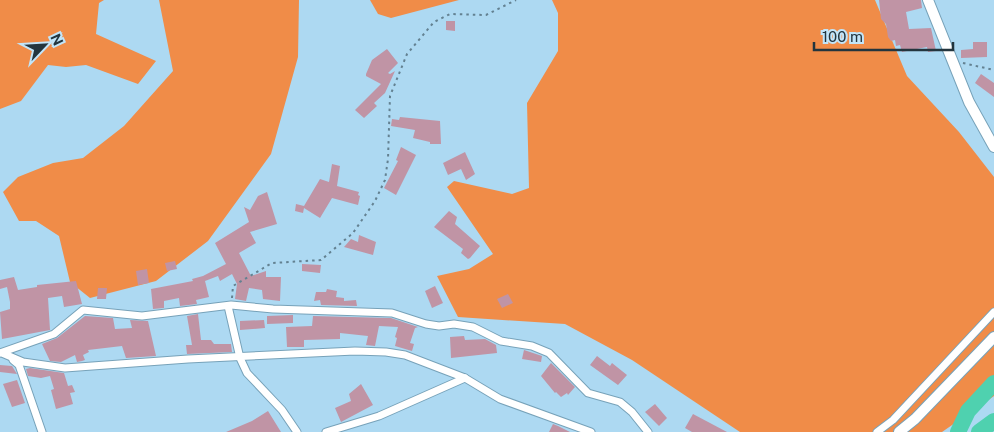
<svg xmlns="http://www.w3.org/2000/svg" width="994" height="432" font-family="'Public Sans',sans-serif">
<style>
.green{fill:#f08c48}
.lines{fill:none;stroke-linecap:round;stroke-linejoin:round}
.river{stroke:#4fd1af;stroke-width:16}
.building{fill:#c094a5}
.street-casing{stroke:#77a2b9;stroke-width:9}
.secondary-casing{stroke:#77a2b9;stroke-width:12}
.path{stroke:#638191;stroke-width:2;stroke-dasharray:2.5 4;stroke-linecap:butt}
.street{stroke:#fff;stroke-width:7}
.secondary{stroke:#fff;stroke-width:10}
</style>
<rect width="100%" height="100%" fill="#add9f2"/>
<g class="green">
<path d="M 0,0 L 104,0 L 99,3 L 96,34 L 156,61 L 138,84 L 86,65 L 66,67 L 48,65 L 21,101 L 0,109 Z"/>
<path d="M 159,0 L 299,0 L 298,57 L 271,154 L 208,241 L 156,281 L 90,298 L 70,282 L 59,236 L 36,221 L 19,221 L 3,192 L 18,177 L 53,163 L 83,158 L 124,126 L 173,71 Z"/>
<path d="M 370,0 L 459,0 L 391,18 L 378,14 Z"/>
<path d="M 552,0 L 875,0 L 907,76 L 959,132 L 994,177 L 994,396 L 942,432 L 740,432 L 632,360 L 565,324 L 458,317 L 437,276 L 469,269 L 493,254 L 447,187 L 454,181 L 512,194 L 529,188 L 527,103 L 558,51 L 558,13 Z"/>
</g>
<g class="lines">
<g class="river">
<path d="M 958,432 L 968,411 L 994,383"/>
<path d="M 979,432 L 994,421"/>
</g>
</g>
<g class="building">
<path d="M 879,0 L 921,0 L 922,8 L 906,12 L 909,29 L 931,28 L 936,51 L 928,52 L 927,47 L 902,52 L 900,45 L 896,46 L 895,40 L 891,41 L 888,37 L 886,24 L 881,19 Z"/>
<path d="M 446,21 L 455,21 L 455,31 L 446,30 Z"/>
<path d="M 973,42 L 987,42 L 987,57 L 961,58 L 961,50 L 973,49 Z"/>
<path d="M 387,49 L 398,63 L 388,73 L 390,74 L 395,71 L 385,93 L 374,103 L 377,106 L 364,118 L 355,110 L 381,84 L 366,76 L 366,74 L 372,60 Z"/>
<path d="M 981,74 L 994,83 L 994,97 L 975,83 Z"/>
<path d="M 400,117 L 440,121 L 441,144 L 430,144 L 430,142 L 413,138 L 415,130 L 391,126 L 392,119 L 399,120 Z"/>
<path d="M 401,147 L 416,155 L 396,195 L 384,188 L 398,161 L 396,160 Z"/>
<path d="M 465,152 L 475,174 L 466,180 L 461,169 L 448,175 L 443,163 Z"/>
<path d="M 332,164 L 340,166 L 337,186 L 359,192 L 358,195 L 360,196 L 358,205 L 332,198 L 320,218 L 304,208 L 303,213 L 295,211 L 296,204 L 304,206 L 320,179 L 329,182 Z"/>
<path d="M 267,192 L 277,224 L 250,232 L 256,243 L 239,253 L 251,276 L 266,271 L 266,277 L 281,277 L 280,301 L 263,299 L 262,290 L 249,288 L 246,301 L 235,299 L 237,284 L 232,274 L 220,281 L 218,276 L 205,281 L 209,297 L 196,300 L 197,304 L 180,306 L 179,298 L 164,301 L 164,308 L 153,309 L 151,289 L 193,281 L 192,279 L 203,276 L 226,264 L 215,243 L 249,222 L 244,207 L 250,210 L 258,196 Z"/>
<path d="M 449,211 L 457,217 L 455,224 L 480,246 L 470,258 L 468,259 L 461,253 L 463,249 L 434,227 Z"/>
<path d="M 359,235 L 376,242 L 373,255 L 344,247 L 351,239 L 358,242 Z"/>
<path d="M 175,261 L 177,269 L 167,271 L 165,263 Z"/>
<path d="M 302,264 L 321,265 L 320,273 L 302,271 Z"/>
<path d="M 147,269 L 149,283 L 138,285 L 136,271 Z"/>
<path d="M 14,277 L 18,290 L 37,287 L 37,285 L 76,281 L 82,304 L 64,307 L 62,296 L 48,298 L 50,330 L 2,339 L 0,312 L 10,309 L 10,302 L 7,287 L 0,289 L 0,280 Z"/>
<path d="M 435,286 L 443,303 L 432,308 L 425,291 Z"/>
<path d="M 98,288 L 107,288 L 106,299 L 97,299 Z"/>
<path d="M 327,289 L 337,291 L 336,297 L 344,298 L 344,301 L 356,300 L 357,306 L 321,305 L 320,300 L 314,301 L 316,292 L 326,292 Z"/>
<path d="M 508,294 L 513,303 L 502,308 L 497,299 Z"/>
<path d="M 198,314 L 201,340 L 211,340 L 214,344 L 231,344 L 232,352 L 187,354 L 186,345 L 192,345 L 187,316 Z"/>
<path d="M 293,315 L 293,323 L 267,324 L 267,316 Z"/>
<path d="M 85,316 L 113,318 L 115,329 L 132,328 L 130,320 L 148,321 L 156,356 L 126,358 L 122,346 L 88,350 L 89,352 L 83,355 L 85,360 L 82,361 L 77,362 L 75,355 L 61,362 L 50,361 L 42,344 L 57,338 Z"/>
<path d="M 313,316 L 391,318 L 418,327 L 415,328 L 410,343 L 414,344 L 412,351 L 395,346 L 397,338 L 395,337 L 398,327 L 379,326 L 375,346 L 366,345 L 368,336 L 340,333 L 340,339 L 304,340 L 304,347 L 287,347 L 286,327 L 312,326 Z"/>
<path d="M 264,320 L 265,328 L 240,330 L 240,321 Z"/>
<path d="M 464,336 L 465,340 L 485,339 L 496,345 L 497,353 L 451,358 L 450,337 Z"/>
<path d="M 524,350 L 542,356 L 541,362 L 522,359 Z"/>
<path d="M 597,356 L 610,366 L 612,363 L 627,375 L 618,385 L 590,365 Z"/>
<path d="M 551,363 L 575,387 L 568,395 L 567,393 L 561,397 L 556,392 L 555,393 L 541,376 Z"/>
<path d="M 0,365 L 12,366 L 17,374 L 0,372 Z"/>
<path d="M 30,368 L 64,373 L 68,386 L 72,385 L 75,392 L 70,393 L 73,404 L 56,409 L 51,390 L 54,389 L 50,376 L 41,378 L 28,376 L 26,369 Z"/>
<path d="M 17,380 L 25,403 L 12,407 L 3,384 Z"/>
<path d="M 361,384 L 373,405 L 341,422 L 335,408 L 351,401 L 349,394 Z"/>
<path d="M 655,404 L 667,418 L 659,426 L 645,412 Z"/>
<path d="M 268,411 L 281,432 L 226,432 L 252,421 Z"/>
<path d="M 693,414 L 727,432 L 692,432 L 685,428 Z"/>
<path d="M 553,424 L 558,426 L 570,432 L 549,432 Z"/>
</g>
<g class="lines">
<g class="street-casing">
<g id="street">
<path d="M 228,306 L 240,358 L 247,373 L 282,410 L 297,432"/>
<path d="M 0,353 L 54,334 L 83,310 L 142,316 L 231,305 L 273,309 L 392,313 L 426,324 L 439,326 L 454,324 L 473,327 L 501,341 L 532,346 L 549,353 L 588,393 L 620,402 L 632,412 L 648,432"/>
<path d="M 2,353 L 23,362 L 65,368 L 188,359 L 355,351 L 386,352 L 405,355 L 465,378 L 500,399 L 591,432"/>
<path d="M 13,360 L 19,365 L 42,432"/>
<path d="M 326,432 L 379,416 L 465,378"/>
<path d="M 877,432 L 893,420 L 994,312"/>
</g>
</g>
<g class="secondary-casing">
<g id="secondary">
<path d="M 928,0 L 969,102 L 994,147"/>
<path d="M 899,432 L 915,419 L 994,337"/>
</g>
</g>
<g class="path">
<path d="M 963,63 L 994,70"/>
<path d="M 232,298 L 233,286 L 272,263 L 321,260 L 353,233 L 375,201 L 385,180 L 388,159 L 390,96 L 407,54 L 434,22 L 450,14 L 486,15 L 516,0"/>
</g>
<use href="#street" class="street"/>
<use href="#secondary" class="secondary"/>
</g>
<g transform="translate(45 45) rotate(65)" stroke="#c2e5f9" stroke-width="4" paint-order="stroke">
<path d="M0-4L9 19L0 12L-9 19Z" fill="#23353e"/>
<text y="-8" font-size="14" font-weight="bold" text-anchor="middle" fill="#23353e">N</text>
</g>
<path d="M814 42v8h139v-8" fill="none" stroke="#23353e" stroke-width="2.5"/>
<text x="822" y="42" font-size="15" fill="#23353e" stroke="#c2e5f9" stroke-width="4" paint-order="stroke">100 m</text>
</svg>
